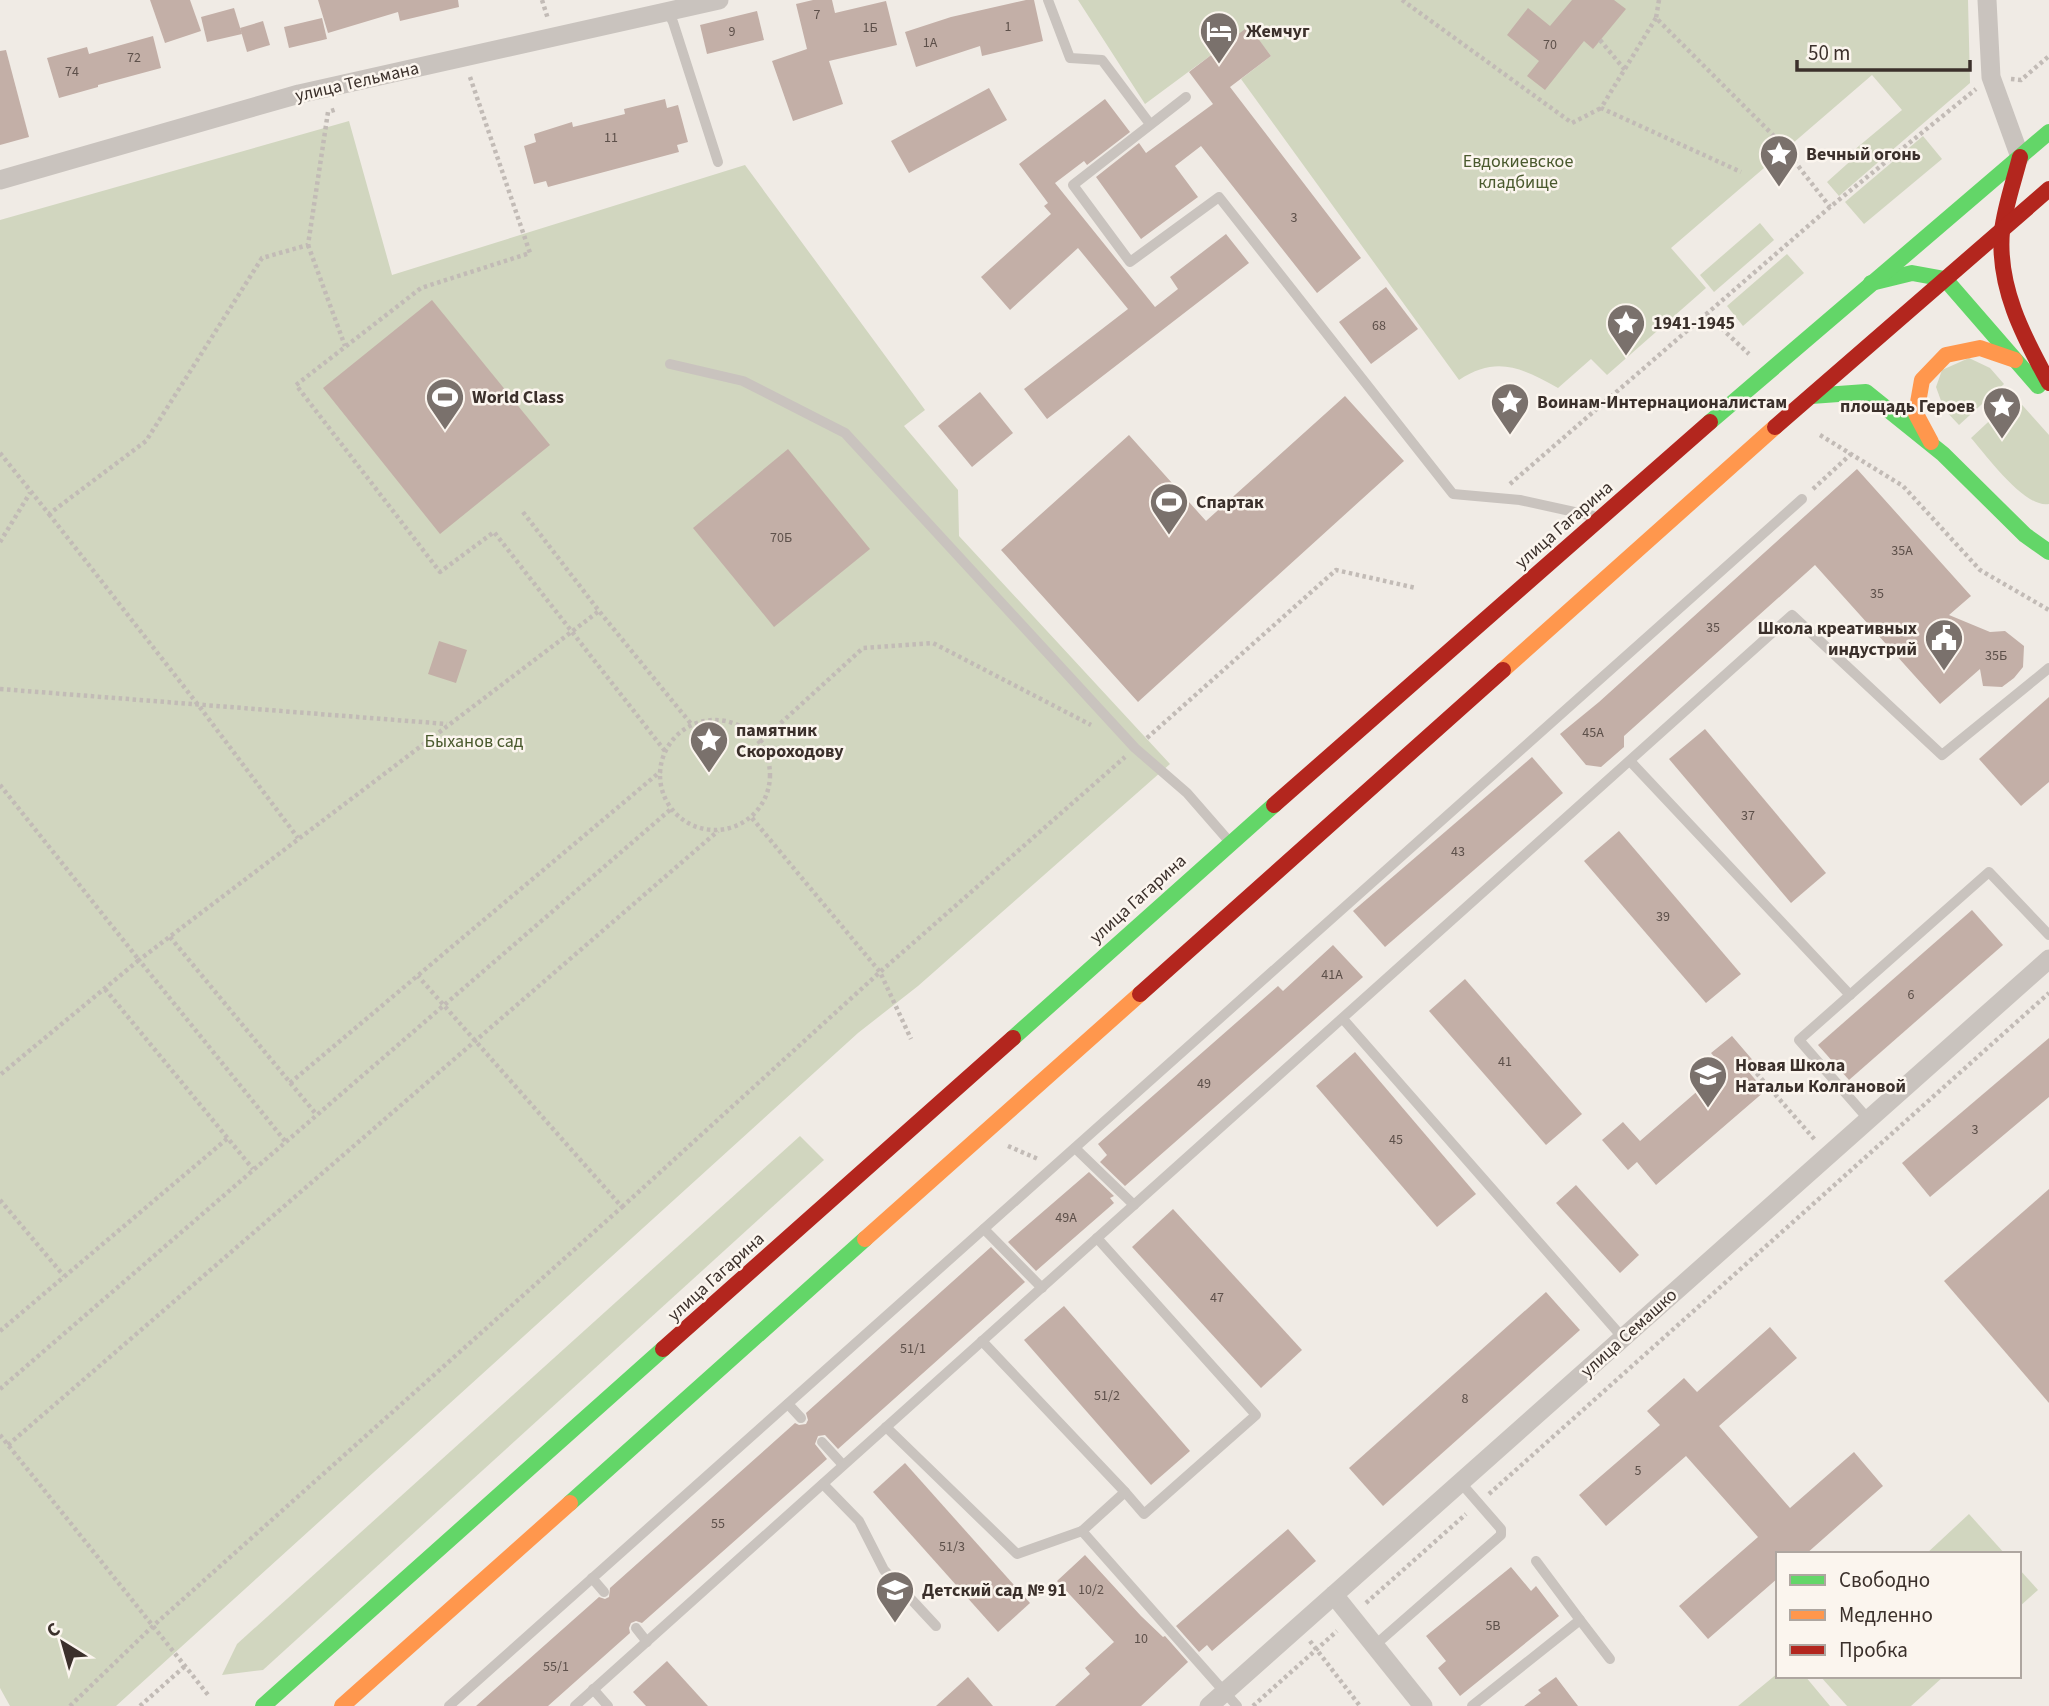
<svg xmlns="http://www.w3.org/2000/svg" width="2049" height="1706" font-family="'Source Sans 3',sans-serif">
<style>
.green{fill:#d1d6bf}
.building{fill:#c3afa7}
.lines{fill:none;stroke-linecap:round;stroke-linejoin:round}
.path{stroke:#c2bbb6;stroke-width:4.5;stroke-dasharray:3.5 3.5;stroke-linecap:butt}
.lane{stroke:#c9c3be;stroke-width:10}
.street{stroke:#c9c3be;stroke-width:19}
.fast{stroke:#63d668;stroke-width:16}
.slow{stroke:#ff974d;stroke-width:16}
.jam{stroke:#b3261e;stroke-width:16}
.labels{text-anchor:middle;dominant-baseline:central;stroke-width:5;stroke-linejoin:round;paint-order:stroke}
.number-label{font-size:14px;fill:#5d504a}
.poi-label{font-size:18px;font-weight:bold;fill:#3b302b;stroke:#fbf5ee;text-anchor:start}
.street-label{font-size:18px;fill:#3b302b;stroke:#fbf5ee}
.park-label{font-size:18px;fill:#4a5a2e;stroke:#fbf5ee}
</style>
<rect width="100%" height="100%" fill="#f0ebe5"/>
<g class="green">
<path d="M 1078,0 L 1968,0 L 1970,83 L 1839,196 L 1827,182 L 1856,156 L 1853,151 L 1902,110 L 1872,75 L 1671,248 L 1706,288 L 1607,375 L 1591,359 L 1558,388 C 1522,368 1497,355 1459,380 L 1241,79 L 1271,56 L 1249,27 L 1145,104 Z"/>
<path d="M 349,121 L 392,275 L 745,165 L 925,410 L 904,426 L 958,490 L 959,536 L 1170,764 L 918,986 L 858,1033 L 116,1706 L 10,1706 L 0,1688 L 0,220 Z"/>
<path d="M 1923,136 L 1942,159 L 1864,224 L 1845,202 Z"/>
<path d="M 1760,223 L 1774,240 L 1714,292 L 1700,275 Z"/>
<path d="M 1787,254 L 1804,273 L 1743,326 L 1727,306 Z"/>
<path d="M 1969,358 L 1990,368 L 2004,384 L 1959,425 L 1944,409 L 1936,387 L 1942,370 Z"/>
<path d="M 2015,397 L 2049,435 L 2049,504 C 2025,509 1986,455 1971,438 Z"/>
<path d="M 800,1136 L 824,1160 L 263,1670 L 222,1675 L 237,1644 Z"/>
<path d="M 1969,1514 L 2005,1554 L 1926,1554 Z"/>
<path d="M 2019,1569 L 2038,1590 L 2019,1607 Z"/>
<path d="M 1778,1673 L 1778,1676 L 1805,1676 L 1830,1706 L 1738,1706 Z"/>
<path d="M 1820,1676 L 1944,1676 L 1911,1706 L 1847,1706 Z"/>
</g>
<g class="building">
<path d="M 150,0 L 190,0 L 201,31 L 165,43 Z"/>
<path d="M 318,0 L 458,0 L 459,7 L 400,21 L 398,12 L 328,33 Z"/>
<path d="M 813,0 L 832,0 L 835,13 L 886,1 L 897,45 L 829,61 L 843,104 L 793,121 L 772,61 L 807,49 L 796,4 Z"/>
<path d="M 1026,0 L 1034,0 L 1043,41 L 982,56 L 980,46 L 916,67 L 905,32 L 951,17 Z"/>
<path d="M 1572,0 L 1614,0 L 1626,9 L 1593,49 L 1584,41 L 1545,90 L 1527,76 L 1539,61 L 1507,35 L 1528,8 L 1550,26 Z"/>
<path d="M 234,8 L 242,34 L 207,42 L 201,17 Z"/>
<path d="M 757,11 L 764,40 L 707,54 L 700,25 Z"/>
<path d="M 322,18 L 327,39 L 289,48 L 284,27 Z"/>
<path d="M 263,21 L 270,45 L 247,52 L 240,28 Z"/>
<path d="M 1249,26 L 1271,56 L 1230,87 L 1361,258 L 1317,293 L 1201,146 L 1175,166 L 1198,197 L 1141,239 L 1096,177 L 1139,143 L 1146,153 L 1213,104 L 1189,72 Z"/>
<path d="M 153,36 L 161,68 L 98,85 L 98,87 L 59,98 L 47,58 L 87,47 L 89,54 Z"/>
<path d="M 6,50 L 29,137 L 0,145 L 0,51 Z"/>
<path d="M 989,88 L 1007,120 L 909,173 L 891,141 Z"/>
<path d="M 665,99 L 667,108 L 678,105 L 688,142 L 677,145 L 679,152 L 548,187 L 546,181 L 534,184 L 524,146 L 536,142 L 534,134 L 572,122 L 573,127 L 625,114 L 624,109 Z"/>
<path d="M 1105,99 L 1130,132 L 1087,165 L 1084,161 L 1055,183 L 1155,307 L 1178,289 L 1170,277 L 1226,234 L 1249,263 L 1047,419 L 1024,389 L 1128,309 L 1078,248 L 1010,310 L 981,277 L 1051,214 L 1044,206 L 1048,203 L 1019,164 Z"/>
<path d="M 1386,287 L 1418,329 L 1371,364 L 1339,322 Z"/>
<path d="M 432,300 L 550,445 L 440,534 L 323,388 Z"/>
<path d="M 980,392 L 1013,433 L 972,467 L 938,426 Z"/>
<path d="M 1345,396 L 1404,461 L 1138,702 L 1001,550 L 1129,435 L 1206,521 Z"/>
<path d="M 788,449 L 870,549 L 774,627 L 693,528 Z"/>
<path d="M 1857,469 L 1971,596 L 1949,615 L 1990,632 L 2005,631 L 2024,646 L 2023,667 L 2014,678 L 2002,687 L 1983,686 L 1980,669 L 1940,704 L 1815,565 L 1624,736 L 1624,747 L 1601,767 L 1586,765 L 1560,734 L 1599,702 Z"/>
<path d="M 439,641 L 467,650 L 456,683 L 428,674 Z"/>
<path d="M 2049,697 L 2049,782 L 2021,806 L 1979,759 Z"/>
<path d="M 1705,729 L 1826,873 L 1791,903 L 1669,759 Z"/>
<path d="M 1532,757 L 1563,793 L 1385,947 L 1353,911 Z"/>
<path d="M 1619,831 L 1741,974 L 1706,1003 L 1584,861 Z"/>
<path d="M 1972,910 L 2003,945 L 1849,1080 L 1818,1045 Z"/>
<path d="M 1333,945 L 1363,977 L 1125,1186 L 1100,1162 L 1107,1155 L 1098,1144 L 1278,986 L 1283,991 Z"/>
<path d="M 1465,979 L 1582,1114 L 1546,1145 L 1429,1011 Z"/>
<path d="M 1732,1036 L 1756,1064 L 1748,1071 L 1765,1091 L 1656,1185 L 1637,1162 L 1628,1170 L 1602,1140 L 1623,1122 L 1640,1141 L 1724,1068 L 1711,1053 Z"/>
<path d="M 2049,1038 L 2049,1097 L 1930,1197 L 1902,1163 Z"/>
<path d="M 1355,1052 L 1476,1194 L 1437,1227 L 1316,1086 Z"/>
<path d="M 1089,1172 L 1114,1196 L 1110,1198 L 1114,1203 L 1036,1271 L 1008,1242 Z"/>
<path d="M 1576,1185 L 1639,1255 L 1620,1273 L 1556,1203 Z"/>
<path d="M 2049,1189 L 2049,1403 L 1944,1281 Z"/>
<path d="M 1173,1209 L 1302,1350 L 1261,1388 L 1132,1247 Z"/>
<path d="M 991,1247 L 1025,1282 L 838,1449 L 825,1435 L 818,1436 L 815,1444 L 827,1459 L 642,1623 L 636,1621 L 631,1623 L 629,1628 L 630,1633 L 548,1706 L 476,1706 L 599,1597 L 605,1599 L 609,1597 L 610,1588 L 795,1423 L 799,1425 L 806,1424 L 808,1420 L 806,1413 Z"/>
<path d="M 1546,1292 L 1580,1330 L 1383,1506 L 1349,1468 Z"/>
<path d="M 1064,1306 L 1190,1451 L 1151,1485 L 1024,1340 Z"/>
<path d="M 1770,1327 L 1797,1358 L 1719,1426 L 1790,1508 L 1854,1452 L 1883,1486 L 1806,1554 L 1778,1554 L 1778,1578 L 1708,1639 L 1679,1606 L 1758,1537 L 1686,1456 L 1606,1526 L 1579,1495 L 1660,1425 L 1647,1411 L 1665,1395 L 1684,1378 L 1697,1392 Z"/>
<path d="M 905,1463 L 1030,1603 L 998,1632 L 873,1492 Z"/>
<path d="M 1288,1529 L 1316,1561 L 1212,1651 L 1207,1645 L 1199,1652 L 1176,1626 Z"/>
<path d="M 1085,1555 L 1141,1616 L 1163,1637 L 1165,1636 L 1188,1662 L 1141,1706 L 1055,1706 L 1090,1674 L 1085,1668 L 1114,1642 L 1057,1581 Z"/>
<path d="M 1511,1567 L 1531,1591 L 1536,1586 L 1559,1616 L 1460,1696 L 1438,1668 L 1446,1661 L 1426,1636 Z"/>
<path d="M 667,1661 L 708,1706 L 646,1706 L 633,1692 Z"/>
<path d="M 968,1677 L 993,1706 L 936,1706 Z"/>
<path d="M 1556,1677 L 1578,1706 L 1524,1706 L 1541,1693 L 1538,1690 Z"/>
</g>
<g class="lines">
<g class="path">
<path d="M 542,0 L 548,19"/>
<path d="M 1402,0 L 1572,123 L 1601,108"/>
<path d="M 1659,0 L 1656,18 L 1778,140 L 1830,207"/>
<path d="M 1656,18 L 1601,108 L 1741,172"/>
<path d="M 1600,40 L 1625,70"/>
<path d="M 470,77 L 530,253 L 421,288 L 296,385 L 440,572 L 494,532 L 665,751"/>
<path d="M 2011,79 L 2021,80 L 2049,56"/>
<path d="M 308,245 L 345,346"/>
<path d="M 1706,314 L 1749,354"/>
<path d="M 1820,435 L 1903,486 L 1980,570 L 2049,610"/>
<path d="M 0,453 L 49,514 L 146,441 L 262,258 L 308,245 L 328,112 L 337,109"/>
<path d="M 1510,484 L 1830,207 L 1976,89"/>
<path d="M 1813,489 L 1851,454"/>
<path d="M 523,512 L 599,611 L 692,725"/>
<path d="M 49,514 L 199,706 L 298,838"/>
<path d="M 0,542 L 30,493"/>
<path d="M 0,689 L 447,724"/>
<circle cx="715" cy="775" r="55"/>
<path d="M 1147,738 L 1336,570 L 1416,588"/>
<path d="M 760,742 L 863,648 L 933,643 L 1091,725"/>
<path d="M 0,785 L 139,960 L 0,1075"/>
<path d="M 752,818 L 880,972 L 911,1039"/>
<path d="M 170,937 L 316,1114"/>
<path d="M 105,989 L 253,1169"/>
<path d="M 1752,1068 L 1816,1141"/>
<path d="M 290,1083 L 661,771"/>
<path d="M 285,1141 L 139,960 L 599,611"/>
<path d="M 1008,1146 L 1038,1159"/>
<path d="M 0,1200 L 64,1276"/>
<path d="M 622,1207 L 880,972 L 1125,757"/>
<path d="M 0,1331 L 228,1138"/>
<path d="M 0,1389 L 671,809"/>
<path d="M 0,1435 L 209,1696"/>
<path d="M 8,1445 L 718,831"/>
<path d="M 1489,1494 L 2049,993"/>
<path d="M 1366,1603 L 1466,1514"/>
<path d="M 1310,1641 L 1360,1706"/>
<path d="M 70,1706 L 153,1626 L 622,1207 L 418,976"/>
<path d="M 140,1706 L 185,1666"/>
<path d="M 1253,1706 L 1337,1631"/>
</g>
<g class="lane">
<path d="M 1048,0 L 1070,58 L 1102,60 L 1150,124"/>
<path d="M 668,12 L 673,22 L 718,162"/>
<path d="M 1186,97 L 1073,185 L 1130,262 L 1219,197 L 1453,494 L 1520,500 L 1593,516"/>
<path d="M 670,364 L 743,381 L 845,433 L 1135,748 L 1187,793 L 1228,840"/>
<path d="M 1630,761 L 1850,995"/>
<path d="M 1343,1019 L 1623,1338"/>
<path d="M 1869,1120 L 1799,1040 L 1989,872 L 2049,935"/>
<path d="M 1075,1148 L 1134,1205"/>
<path d="M 984,1229 L 1042,1288"/>
<path d="M 1097,1238 L 1256,1415 L 1144,1514 L 1125,1492"/>
<path d="M 982,1341 L 1125,1492 L 1082,1531"/>
<path d="M 788,1404 L 801,1418"/>
<path d="M 886,1427 L 1017,1554 L 1082,1531 L 1237,1706"/>
<path d="M 822,1442 L 843,1465"/>
<path d="M 823,1484 L 859,1521 L 884,1570 L 936,1626"/>
<path d="M 592,1578 L 604,1592"/>
<path d="M 1580,1620 L 1610,1659"/>
<path d="M 636,1628 L 647,1642"/>
<path d="M 1374,1646 L 1501,1535 L 1501,1529 L 1461,1483"/>
<path d="M 593,1689 L 608,1706"/>
<path d="M 449,1706 L 1802,499"/>
<path d="M 575,1706 L 1792,615 L 1942,755 L 2049,668"/>
<path d="M 1472,1706 L 1580,1620 L 1536,1561"/>
</g>
<g class="street">
<path d="M 1987,0 L 1991,77 L 2020,157"/>
<path d="M 0,180 L 299,94 L 719,0"/>
<path d="M 1334,1595 L 1423,1706"/>
<path d="M 1209,1706 L 2049,959"/>
</g>
<g class="fast">
<path d="M 1871,283 L 1912,273 L 1945,279 L 2038,386"/>
<path d="M 1811,396 L 1866,392 L 1943,454 L 2025,535 L 2049,552"/>
<path d="M 1710,422 L 2049,132"/>
<path d="M 1013,1038 L 1274,805"/>
<path d="M 570,1503 L 865,1239"/>
<path d="M 263,1706 L 663,1349"/>
</g>
<g class="slow">
<path d="M 1931,442 L 1916,414 L 1922,380 L 1946,355 L 1980,348 L 2015,360"/>
<path d="M 1503,670 L 1775,427"/>
<path d="M 865,1239 L 1140,994"/>
<path d="M 342,1706 L 570,1503"/>
</g>
<g class="jam">
<path d="M 2020,157 C 2014,181 2005,206 2002,231 C 1997,286 2023,336 2049,383"/>
<path d="M 1775,427 L 2049,189"/>
<path d="M 1274,805 L 1710,422"/>
<path d="M 1140,994 L 1503,670"/>
<path d="M 663,1349 L 1013,1038"/>
</g>
</g>
<defs>
<g id="hotel-pin" transform="scale(2.0125)"><path d="M0 17L-7.5 6A9.5 9.5 0 1 1 7.5 6Z" fill="#7a716c" stroke="#fbf5ee"/><path d="M-6-4.5h1.5V1H6V5H4.5V3h-9V5H-6ZM-4 0a1.8 1.8 0 1 1 3.6 0ZM.5 0V-2.5h3Q6-2.5 6 0Z" fill="#fff"/></g>
<g id="sight-pin" transform="scale(2.0125)"><path d="M0 17L-7.5 6A9.5 9.5 0 1 1 7.5 6Z" fill="#7a716c" stroke="#fbf5ee"/><path d="M0-6L1.8-2.2L6-1.7L2.9 1.2L3.7 5.4L0 3.3L-3.7 5.4L-2.9 1.2L-6-1.7L-1.8-2.2Z" fill="#fff"/></g>
<g id="stadium-pin" transform="scale(2.0125)"><path d="M0 17L-7.5 6A9.5 9.5 0 1 1 7.5 6Z" fill="#7a716c" stroke="#fbf5ee"/><path d="M0-5a6.5 5 0 1 0 0 10a6.5 5 0 1 0 0-10ZM-3.5-1.8h7v3.6h-7Z" fill="#fff"/></g>
<g id="civic-pin" transform="scale(2.0125)"><path d="M0 17L-7.5 6A9.5 9.5 0 1 1 7.5 6Z" fill="#7a716c" stroke="#fbf5ee"/><path d="M-.6-6.5H3V-4.5H.6V-3L4-1V1h2V6H-6V1h2V-1L-.6-3ZM-1.2 2.5V6h2.4V2.5Z" fill="#fff"/></g>
<g id="school-pin" transform="scale(2.0125)"><path d="M0 17L-7.5 6A9.5 9.5 0 1 1 7.5 6Z" fill="#7a716c" stroke="#fbf5ee"/><path d="M0-5L7-2L0 1L-7-2ZM-4 1L0 2.5L4 1V4Q0 6-4 4Z" fill="#fff"/></g>
</defs>
<g fill-rule="evenodd">
<use href="#hotel-pin" x="1219" y="31"/>
<use href="#sight-pin" x="1779" y="154"/>
<use href="#sight-pin" x="1626" y="323"/>
<use href="#stadium-pin" x="445" y="397"/>
<use href="#sight-pin" x="1510" y="402"/>
<use href="#sight-pin" x="2002" y="406"/>
<use href="#stadium-pin" x="1169" y="502"/>
<use href="#civic-pin" x="1944" y="638"/>
<use href="#sight-pin" x="709" y="740"/>
<use href="#school-pin" x="1708" y="1075"/>
<use href="#school-pin" x="895" y="1590"/>
</g>
<g class="labels">
<g class="number-label">
<text x="817" y="15">7</text>
<text x="1008" y="27">1</text>
<text x="870" y="28">1Б</text>
<text x="732" y="32">9</text>
<text x="930" y="43">1А</text>
<text x="1550" y="45">70</text>
<text x="134" y="58">72</text>
<text x="72" y="72">74</text>
<text x="611" y="138">11</text>
<text x="1294" y="218">3</text>
<text x="1379" y="326">68</text>
<text x="781" y="538">70Б</text>
<text x="1902" y="551">35А</text>
<text x="1877" y="594">35</text>
<text x="1713" y="628">35</text>
<text x="1996" y="656">35Б</text>
<text x="1593" y="733">45А</text>
<text x="1748" y="816">37</text>
<text x="1458" y="852">43</text>
<text x="1663" y="917">39</text>
<text x="1332" y="975">41А</text>
<text x="1911" y="995">6</text>
<text x="1505" y="1062">41</text>
<text x="1204" y="1084">49</text>
<text x="1975" y="1130">3</text>
<text x="1396" y="1140">45</text>
<text x="1066" y="1218">49А</text>
<text x="1217" y="1298">47</text>
<text x="913" y="1349">51/1</text>
<text x="1107" y="1396">51/2</text>
<text x="1465" y="1399">8</text>
<text x="1638" y="1471">5</text>
<text x="718" y="1524">55</text>
<text x="952" y="1547">51/3</text>
<text x="1091" y="1590">10/2</text>
<text x="1493" y="1626">5В</text>
<text x="1141" y="1639">10</text>
<text x="556" y="1667">55/1</text>
</g>
<g class="poi-label">
<text x="1246" y="31">Жемчуг</text>
<text x="1806" y="154">Вечный огонь</text>
<text x="1653" y="323">1941-1945</text>
<text x="472" y="397">World Class</text>
<text x="1537" y="402">Воинам-Интернационалистам</text>
<text x="1975" y="406" text-anchor="end">площадь Героев</text>
<text x="1196" y="502">Спартак</text>
<text x="1917" y="628" text-anchor="end">Школа креативных<tspan x="1917" dy="21">индустрий</tspan></text>
<text x="736" y="730">памятник<tspan x="736" dy="21">Скороходову</tspan></text>
<text x="1735" y="1065">Новая Школа<tspan x="1735" dy="21">Натальи Колгановой</tspan></text>
<text x="922" y="1590">Детский сад № 91</text>
</g>
<g class="street-label">
<text transform="translate(357 82) rotate(-13)">улица Тельмана</text>
<text transform="translate(1564 525) rotate(-41)">улица Гагарина</text>
<text transform="translate(1138 899) rotate(-42)">улица Гагарина</text>
<text transform="translate(716 1277) rotate(-42)">улица Гагарина</text>
<text transform="translate(1629 1333) rotate(-42)">улица Семашко</text>
</g>
<g class="park-label">
<text x="1518" y="161">Евдокиевское<tspan x="1518" dy="21">кладбище</tspan></text>
<text x="474" y="741">Быханов сад</text>
</g>
</g>
<rect x="1776" y="1552" width="245" height="126" fill="#fbf5ee" stroke="#aea6a0" stroke-width="2"/>
<rect x="1790" y="1575" width="35" height="10" fill="#63d668" stroke="#aea6a0" stroke-width="2"/>
<text x="1839" y="1587" font-size="21" fill="#3b302b">Свободно</text>
<rect x="1790" y="1610" width="35" height="10" fill="#ff974d" stroke="#aea6a0" stroke-width="2"/>
<text x="1839" y="1622" font-size="21" fill="#3b302b">Медленно</text>
<rect x="1790" y="1645" width="35" height="10" fill="#b3261e" stroke="#aea6a0" stroke-width="2"/>
<text x="1839" y="1657" font-size="21" fill="#3b302b">Пробка</text>
<g transform="translate(63 1643) rotate(323)" stroke="#fbf5ee" stroke-width="5" paint-order="stroke">
<path d="M0-5L12 26L0 18L-12 26Z" fill="#3b302b"/>
<text y="-10" font-size="19" font-weight="bold" text-anchor="middle" fill="#3b302b">С</text>
</g>
<path d="M1797 60v10h173v-10" fill="none" stroke="#3b302b" stroke-width="3.5"/>
<text x="1808" y="60" font-size="21" fill="#3b302b" stroke="#fbf5ee" stroke-width="5" paint-order="stroke">50 m</text>
</svg>
